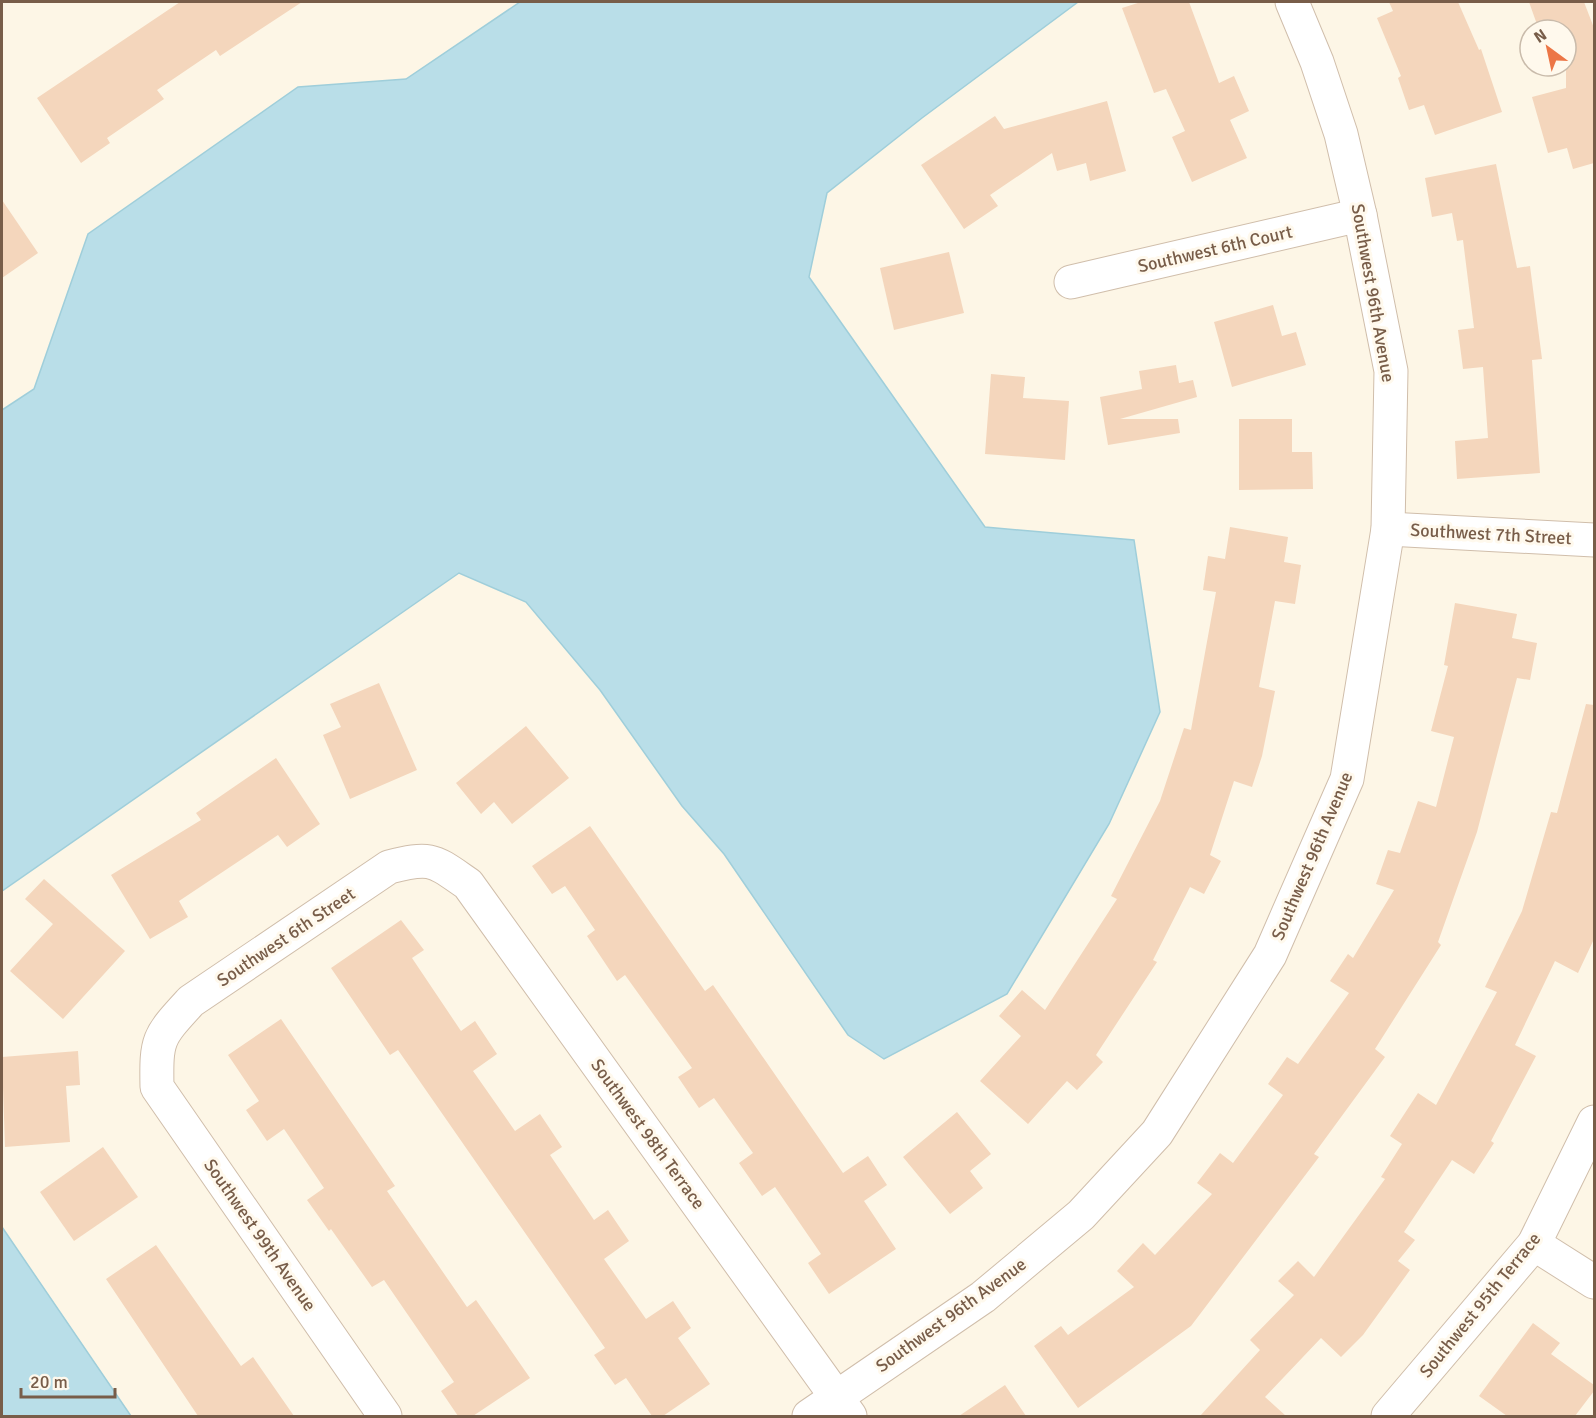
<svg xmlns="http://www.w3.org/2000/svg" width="1596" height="1418" font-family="Signika,sans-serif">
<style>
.water{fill:#b9dee8;stroke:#9fceda;stroke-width:1.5}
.building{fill:#f4d6bc}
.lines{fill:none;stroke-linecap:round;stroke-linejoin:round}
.street-casing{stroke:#d0beab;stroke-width:35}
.street{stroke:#fff;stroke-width:33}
.labels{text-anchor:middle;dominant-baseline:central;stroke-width:6;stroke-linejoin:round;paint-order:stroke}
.street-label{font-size:18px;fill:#785d49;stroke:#fff9ed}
</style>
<rect width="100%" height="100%" fill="#fdf6e6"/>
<g class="water">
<path d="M 520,2 L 1078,2 L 922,118 L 827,193 L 809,277 L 985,527 L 1134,540 L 1160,712 L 1109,824 L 1007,994 L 884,1059 L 848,1035 L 724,854 L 682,806 L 600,690 L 526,602 L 459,573 L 2,891 L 2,410 L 34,389 L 88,234 L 298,87 L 406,79 Z"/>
<path d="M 2,1227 L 131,1416 L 2,1416 Z"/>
</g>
<g class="building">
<path d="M 180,2 L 302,2 L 220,56 L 216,50 L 157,90 L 164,99 L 107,138 L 110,143 L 81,163 L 37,98 Z"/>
<path d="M 1141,2 L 1189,2 L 1219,83 L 1234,76 L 1249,111 L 1230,120 L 1247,158 L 1192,182 L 1172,137 L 1185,131 L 1166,89 L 1154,93 L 1122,8 Z"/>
<path d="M 1389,2 L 1458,2 L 1479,50 L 1481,49 L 1502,112 L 1435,135 L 1424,105 L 1409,110 L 1398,78 L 1401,76 L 1377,18 L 1393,11 Z"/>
<path d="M 1529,2 L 1584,2 L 1594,28 L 1594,163 L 1573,169 L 1567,148 L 1548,153 L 1532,97 L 1566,88 L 1566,30 L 1539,30 Z"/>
<path d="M 1107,101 L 1126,171 L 1090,181 L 1086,163 L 1057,171 L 1052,153 L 990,195 L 998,206 L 964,229 L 921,165 L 995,116 L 1004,129 Z"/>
<path d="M 1496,164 L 1517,268 L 1530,266 L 1542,359 L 1532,360 L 1540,473 L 1457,479 L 1455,441 L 1488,438 L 1483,367 L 1463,369 L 1458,330 L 1474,328 L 1463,240 L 1457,241 L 1452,213 L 1432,217 L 1425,178 Z"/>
<path d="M 2,200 L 38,253 L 2,278 Z"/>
<path d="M 949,252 L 964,313 L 894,330 L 880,268 Z"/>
<path d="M 1273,305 L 1282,336 L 1296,332 L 1306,365 L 1232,387 L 1214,322 Z"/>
<path d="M 1176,365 L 1179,383 L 1193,380 L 1197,397 L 1120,419 L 1178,419 L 1180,433 L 1108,445 L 1100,397 L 1142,389 L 1139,371 Z"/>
<path d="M 991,374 L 1025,377 L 1023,398 L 1069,401 L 1065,460 L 985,454 Z"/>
<path d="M 1239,419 L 1292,419 L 1292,452 L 1312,452 L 1313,489 L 1239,490 Z"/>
<path d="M 1230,527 L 1288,537 L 1284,562 L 1301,565 L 1295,604 L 1275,601 L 1259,687 L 1275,691 L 1262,756 L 1252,787 L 1234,781 L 1210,855 L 1221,861 L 1204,894 L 1190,887 L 1153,960 L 1157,962 L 1096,1055 L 1103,1062 L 1077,1090 L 1067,1081 L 1028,1124 L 980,1081 L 1021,1036 L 999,1016 L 1022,990 L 1045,1010 L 1117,899 L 1111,896 L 1160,801 L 1184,728 L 1191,730 L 1216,592 L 1203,590 L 1208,556 L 1225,559 Z"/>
<path d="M 1455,603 L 1517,614 L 1512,638 L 1537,643 L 1530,680 L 1517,678 L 1477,832 L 1438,942 L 1441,945 L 1375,1049 L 1385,1057 L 1314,1154 L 1319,1157 L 1191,1326 L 1078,1408 L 1034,1346 L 1061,1326 L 1068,1335 L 1134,1287 L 1117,1271 L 1143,1243 L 1155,1255 L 1212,1194 L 1197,1183 L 1220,1153 L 1233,1163 L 1283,1095 L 1268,1084 L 1287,1057 L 1298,1064 L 1349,993 L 1330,981 L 1348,954 L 1353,958 L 1394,890 L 1376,884 L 1388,850 L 1400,853 L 1418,801 L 1436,807 L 1454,737 L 1431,731 L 1448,666 L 1444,665 Z"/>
<path d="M 379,683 L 417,770 L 350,799 L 323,735 L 341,727 L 330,704 Z"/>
<path d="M 1586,704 L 1594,705 L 1594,939 L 1578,973 L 1555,961 L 1515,1045 L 1536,1056 L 1491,1141 L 1494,1143 L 1474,1174 L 1452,1160 L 1404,1232 L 1415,1240 L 1398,1261 L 1410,1270 L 1363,1335 L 1341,1357 L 1321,1338 L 1265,1397 L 1286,1416 L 1200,1416 L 1260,1350 L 1250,1340 L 1294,1295 L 1278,1281 L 1298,1261 L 1314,1277 L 1385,1179 L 1381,1177 L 1402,1144 L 1390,1136 L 1418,1093 L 1436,1105 L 1497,992 L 1485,987 L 1522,911 L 1551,812 L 1557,813 Z"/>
<path d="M 526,726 L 569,778 L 512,824 L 494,802 L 481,814 L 456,783 Z"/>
<path d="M 276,758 L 320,824 L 287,847 L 278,835 L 179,901 L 188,917 L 150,939 L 111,875 L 201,820 L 196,813 Z"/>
<path d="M 590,826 L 705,991 L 713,985 L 843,1173 L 868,1156 L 887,1185 L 864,1201 L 896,1249 L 829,1294 L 808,1263 L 821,1254 L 775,1187 L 762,1196 L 739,1163 L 753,1153 L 714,1098 L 699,1108 L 678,1077 L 692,1068 L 625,975 L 617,981 L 587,936 L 595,930 L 565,886 L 552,894 L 532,866 Z"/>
<path d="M 44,879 L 125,951 L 63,1019 L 10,971 L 53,924 L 25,899 Z"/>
<path d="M 401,920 L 424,950 L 412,958 L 461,1031 L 475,1021 L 497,1054 L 473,1071 L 515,1131 L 540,1114 L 562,1147 L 550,1155 L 594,1220 L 608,1210 L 629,1241 L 604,1259 L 646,1319 L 673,1301 L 691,1328 L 678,1338 L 710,1384 L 663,1416 L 652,1416 L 626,1378 L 615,1385 L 594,1355 L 605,1348 L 398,1050 L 390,1055 L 331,968 Z"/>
<path d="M 281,1019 L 395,1186 L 387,1191 L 467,1307 L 476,1300 L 530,1378 L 473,1416 L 458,1416 L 441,1391 L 454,1382 L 384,1280 L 372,1287 L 331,1229 L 329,1231 L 307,1200 L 324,1188 L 284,1129 L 267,1141 L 246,1110 L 259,1101 L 228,1055 Z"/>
<path d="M 78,1051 L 80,1085 L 66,1086 L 70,1142 L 5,1147 L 2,1057 Z"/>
<path d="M 957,1112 L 991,1154 L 970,1171 L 983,1188 L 950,1214 L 903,1157 Z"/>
<path d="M 103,1147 L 138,1197 L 74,1241 L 40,1192 Z"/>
<path d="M 156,1245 L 241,1366 L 253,1357 L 294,1416 L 198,1416 L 106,1279 Z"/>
<path d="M 1533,1323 L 1560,1343 L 1551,1354 L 1594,1385 L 1594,1391 L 1575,1416 L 1507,1416 L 1479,1396 Z"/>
<path d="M 1005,1385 L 1026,1416 L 959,1416 Z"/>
</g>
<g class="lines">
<g class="street-casing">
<g id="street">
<path d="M 1071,282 L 1360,215"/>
<path d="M 1388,529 L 1594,540"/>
<path d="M 1534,1244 L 1594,1282"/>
<path d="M 385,1416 L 157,1087 C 156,1038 158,1037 191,1001 L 389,867 C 432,856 433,860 468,884 L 850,1416"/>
<path d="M 809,1416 L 983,1297 L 1081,1215 L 1157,1133 L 1270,955 L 1347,779 L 1388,529 L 1391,371 L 1360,215 L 1341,134 L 1317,62 L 1292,2"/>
<path d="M 1388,1416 L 1534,1244 L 1594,1122"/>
</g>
</g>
<use href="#street" class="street"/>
</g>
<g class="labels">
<g class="street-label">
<text transform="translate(1215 249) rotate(-13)">Southwest 6th Court</text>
<text transform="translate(1373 293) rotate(80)">Southwest 96th Avenue</text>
<text transform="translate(1491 534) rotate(3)">Southwest 7th Street</text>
<text transform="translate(1312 856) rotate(-67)">Southwest 96th Avenue</text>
<text transform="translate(286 937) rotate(-34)">Southwest 6th Street</text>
<text transform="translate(648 1134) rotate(54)">Southwest 98th Terrace</text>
<text transform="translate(260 1235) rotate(55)">Southwest 99th Avenue</text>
<text transform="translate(1480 1305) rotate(-51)">Southwest 95th Terrace</text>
<text transform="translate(951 1315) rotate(-36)">Southwest 96th Avenue</text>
</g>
</g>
<rect width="1596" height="1418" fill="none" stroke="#785d49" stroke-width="6"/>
<g transform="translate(1548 48) rotate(327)"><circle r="28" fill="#fff9ed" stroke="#c9bbab" stroke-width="1.5"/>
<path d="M0-4.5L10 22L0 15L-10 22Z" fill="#ec7646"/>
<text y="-9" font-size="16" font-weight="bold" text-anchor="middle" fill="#785d49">N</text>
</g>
<path d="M21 1388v9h94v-9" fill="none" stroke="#785d49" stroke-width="3"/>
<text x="30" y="1388" font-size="18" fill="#785d49" stroke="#fff9ed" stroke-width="4.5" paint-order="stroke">20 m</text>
</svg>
